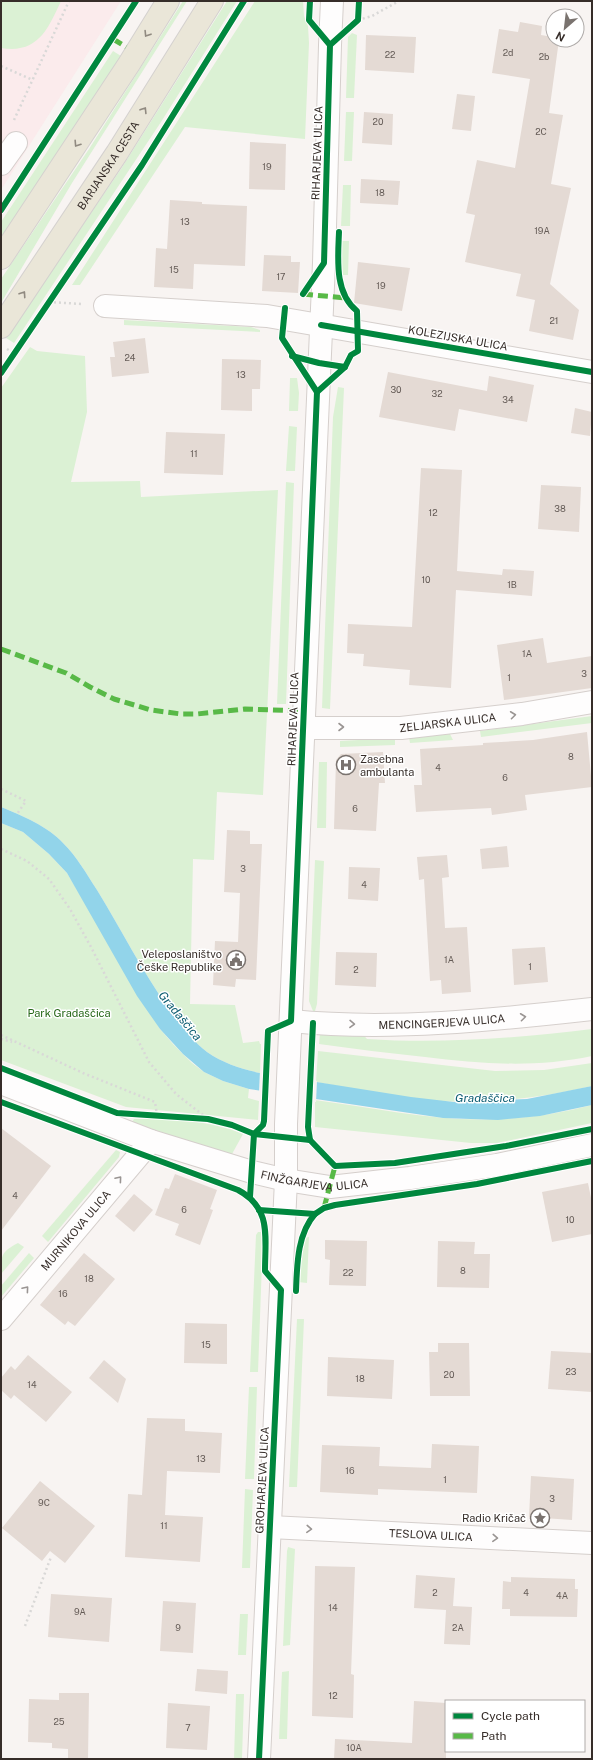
<svg xmlns="http://www.w3.org/2000/svg" width="593" height="1760" font-family="'Public Sans',sans-serif">
<style>
.education{fill:#fbebec}
.green{fill:#dbf1d4}
.water{fill:#92d4ea}
.pier{fill:#f8f4f2}
.building{fill:#e4dad4}
.lines{fill:none;stroke-linecap:round;stroke-linejoin:round}
.minor-casing{stroke:#d5cfcc;stroke-width:24}
.major-casing{stroke:#d4d1cf;stroke-width:24}
.path{stroke:#d9d8d7;stroke-width:2.5;stroke-dasharray:2 3;stroke-linecap:butt}
.minor{stroke:#fefdfd;stroke-width:22}
.major{stroke:#eae6d8;stroke-width:22}
.quiet{stroke:#58b947;stroke-width:5;stroke-dasharray:10 5;stroke-linecap:butt}
.cycleway-casing{stroke:#fff;stroke-width:8}
.cycleway{stroke:#00873e;stroke-width:6}
.oneway{stroke:#908a80}
.oneway2{stroke:#9a9593}
.labels{text-anchor:middle;dominant-baseline:central;stroke-width:3;stroke-linejoin:round;paint-order:stroke}
.number-label{font-size:9px;fill:#645b56}
.street-label{font-size:11px;fill:#362d29;stroke:#fff}
.poi-label{font-size:11px;fill:#362d29;stroke:#fff;text-anchor:end}
.park-label{font-size:11px;fill:#256717;stroke:#fff}
.water-label{font-size:12px;font-style:italic;fill:#0c5d72;stroke:#fff}
</style>
<rect width="100%" height="100%" fill="#f8f4f2"/>
<path class="education" d="M 1,1 L 121,1 L 1,190 Z"/>
<g class="green">
<path d="M 1,1 L 61,1 C 48,29 38,54 1,48 Z"/>
<path d="M 183,1 L 187,1 L 72,183 L 1,303 L 1,279 L 89,149 Z"/>
<path d="M 227,1 L 237,1 L 161,122 L 14,343 L 6,338 L 121,169 Z"/>
<path d="M 255,1 L 303,1 L 304,16 L 308,26 L 309,43 L 305,139 L 185,127 L 80,285 L 72,285 Z"/>
<path d="M 352,33 L 357,35 L 354,98 L 346,98 L 348,37 Z"/>
<path d="M 113,51 L 121,56 L 1,238 L 1,222 Z"/>
<path d="M 346,112 L 354,112 L 352,161 L 344,161 Z"/>
<path d="M 343,185 L 351,185 L 350,226 L 341,226 Z"/>
<path d="M 340,241 L 349,241 L 348,275 L 341,275 Z"/>
<path d="M 124,320 L 251,327 L 260,330 L 260,332 L 124,325 Z"/>
<path d="M 30,347 L 37,351 L 85,356 L 87,412 L 71,482 L 140,481 L 141,497 L 278,490 L 263,795 L 217,792 L 214,860 L 193,859 L 190,1004 L 235,1005 L 243,1043 L 259,1041 L 260,1044 L 261,1044 L 260,1073 C 241,1069 223,1063 207,1052 C 192,1041 180,1024 169,1009 C 142,971 121,929 97,890 C 86,873 77,857 63,843 C 49,827 21,815 1,807 L 1,388 Z"/>
<path d="M 290,378 L 297,378 L 299,393 L 298,411 L 289,411 Z"/>
<path d="M 338,387 L 344,388 L 330,709 L 322,708 L 333,417 Z"/>
<path d="M 289,426 L 297,427 L 295,471 L 286,471 Z"/>
<path d="M 286,482 L 294,483 L 286,704 L 277,704 Z"/>
<path d="M 592,716 L 592,723 L 481,737 L 480,731 Z"/>
<path d="M 450,734 L 453,740 L 410,743 L 409,737 Z"/>
<path d="M 395,738 L 395,745 L 340,747 L 340,741 Z"/>
<path d="M 319,762 L 327,762 L 326,828 L 317,828 Z"/>
<path d="M 1,823 L 23,832 L 49,854 L 67,873 L 160,1029 L 173,1044 L 192,1063 L 204,1072 L 223,1081 L 249,1089 L 248,1098 L 259,1101 L 258,1120 L 126,1107 L 1,1060 Z"/>
<path d="M 315,860 L 324,861 L 317,1004 L 315,1011 L 313,1011 L 309,1001 Z"/>
<path d="M 592,1029 L 592,1056 C 536,1068 481,1064 425,1057 C 389,1053 354,1049 319,1044 L 320,1032 L 359,1030 L 367,1039 C 441,1044 518,1038 592,1029 Z"/>
<path d="M 318,1051 L 495,1071 L 544,1070 L 592,1063 L 592,1086 C 541,1098 490,1104 437,1101 C 397,1098 356,1089 316,1082 Z"/>
<path d="M 315,1100 C 375,1108 438,1122 499,1119 C 530,1118 561,1113 592,1105 L 592,1123 L 497,1143 L 471,1143 L 315,1127 Z"/>
<path d="M 134,1119 C 170,1119 209,1120 243,1134 L 232,1154 L 224,1154 L 132,1122 Z"/>
<path d="M 116,1150 L 120,1152 L 119,1157 L 48,1242 L 42,1236 Z"/>
<path d="M 258,1232 L 262,1232 L 263,1235 L 258,1372 L 250,1372 L 256,1235 Z"/>
<path d="M 309,1237 L 307,1283 L 298,1282 L 299,1263 L 304,1238 Z"/>
<path d="M 18,1243 L 24,1247 L 1,1274 C 1,1255 1,1252 18,1243 Z"/>
<path d="M 29,1253 L 34,1258 L 1,1297 L 1,1286 Z"/>
<path d="M 297,1319 L 304,1319 L 297,1487 L 289,1487 Z"/>
<path d="M 249,1387 L 257,1387 L 254,1479 L 245,1479 Z"/>
<path d="M 245,1489 L 253,1490 L 250,1568 L 242,1568 Z"/>
<path d="M 288,1547 L 295,1549 L 290,1645 L 283,1646 L 287,1551 Z"/>
<path d="M 240,1614 L 248,1614 L 246,1655 L 238,1655 Z"/>
<path d="M 289,1671 L 287,1739 L 279,1739 L 282,1672 Z"/>
<path d="M 236,1694 L 244,1694 L 242,1759 L 234,1759 Z"/>
</g>
<path class="water" d="M 1,807 C 21,815 49,827 63,843 C 77,857 86,873 97,890 C 121,929 142,971 169,1009 C 180,1023 192,1041 207,1052 C 223,1063 241,1069 260,1073 L 411,1097 L 454,1102 L 527,1099 L 592,1086 L 592,1105 L 540,1116 L 498,1120 L 443,1118 L 249,1089 L 223,1081 L 204,1072 L 183,1054 L 160,1029 L 137,996 L 67,873 L 49,854 L 23,832 L 1,823 Z"/>
<path class="pier" d="M 260,1071 L 317,1081 L 316,1102 L 259,1092 Z"/>
<g class="building">
<path d="M 520,22 L 542,26 L 541,35 L 553,37 L 553,40 L 559,40 L 549,113 L 563,115 L 551,184 L 571,188 L 550,284 L 579,310 L 573,340 L 529,331 L 535,300 L 516,296 L 521,274 L 465,262 L 475,215 L 466,213 L 477,160 L 515,168 L 530,79 L 492,73 L 499,29 L 518,32 Z"/>
<path d="M 366,35 L 416,37 L 414,73 L 365,70 Z"/>
<path d="M 457,94 L 475,96 L 471,131 L 452,129 Z"/>
<path d="M 364,112 L 393,114 L 392,145 L 362,143 Z"/>
<path d="M 250,142 L 286,144 L 285,190 L 249,189 Z"/>
<path d="M 361,179 L 400,181 L 398,205 L 360,203 Z"/>
<path d="M 170,200 L 202,202 L 202,204 L 247,206 L 245,266 L 194,264 L 193,289 L 154,287 L 156,248 L 167,249 Z"/>
<path d="M 264,255 L 291,256 L 291,262 L 300,262 L 298,293 L 262,291 Z"/>
<path d="M 358,262 L 410,268 L 402,311 L 354,303 Z"/>
<path d="M 145,338 L 149,373 L 112,377 L 110,357 L 115,357 L 113,342 Z"/>
<path d="M 222,359 L 261,360 L 260,389 L 252,389 L 252,411 L 221,410 Z"/>
<path d="M 388,372 L 487,391 L 489,376 L 534,385 L 527,422 L 459,409 L 455,431 L 379,417 Z"/>
<path d="M 575,408 L 592,412 L 590,436 L 571,433 Z"/>
<path d="M 166,432 L 225,434 L 223,475 L 164,473 Z"/>
<path d="M 421,468 L 462,470 L 457,571 L 502,575 L 503,569 L 534,571 L 532,596 L 456,590 L 451,688 L 409,685 L 410,670 L 363,666 L 364,654 L 347,653 L 348,624 L 412,627 Z"/>
<path d="M 541,485 L 581,487 L 579,532 L 538,529 Z"/>
<path d="M 543,638 L 547,663 L 592,656 L 592,688 L 504,700 L 497,645 Z"/>
<path d="M 587,732 L 592,787 L 525,795 L 527,810 L 492,815 L 491,808 L 416,812 L 414,785 L 422,785 L 420,749 L 483,745 L 483,743 L 533,740 Z"/>
<path d="M 383,752 L 385,783 L 379,783 L 376,831 L 334,829 L 336,760 L 341,754 Z"/>
<path d="M 227,830 L 250,831 L 250,844 L 262,844 L 256,980 L 236,979 L 235,987 L 213,985 L 215,941 L 238,942 L 240,893 L 224,892 Z"/>
<path d="M 507,846 L 509,867 L 482,869 L 480,849 Z"/>
<path d="M 447,855 L 449,877 L 442,878 L 445,928 L 467,927 L 471,992 L 442,994 L 441,980 L 430,981 L 424,879 L 419,880 L 417,857 Z"/>
<path d="M 349,867 L 380,868 L 378,901 L 348,899 Z"/>
<path d="M 545,947 L 548,982 L 514,985 L 512,949 Z"/>
<path d="M 336,952 L 377,953 L 376,987 L 335,985 Z"/>
<path d="M 1,1128 L 51,1166 L 1,1231 Z"/>
<path d="M 175,1174 L 217,1190 L 210,1209 L 213,1210 L 200,1245 L 175,1235 L 179,1224 L 155,1215 L 165,1188 L 169,1189 Z"/>
<path d="M 588,1183 L 592,1203 L 592,1234 L 552,1242 L 542,1192 Z"/>
<path d="M 134,1194 L 153,1210 L 134,1232 L 115,1216 Z"/>
<path d="M 325,1240 L 367,1241 L 366,1286 L 329,1285 L 330,1260 L 325,1259 Z"/>
<path d="M 438,1241 L 475,1242 L 474,1254 L 490,1254 L 489,1288 L 437,1287 Z"/>
<path d="M 84,1253 L 115,1279 L 75,1326 L 68,1321 L 65,1325 L 40,1305 Z"/>
<path d="M 185,1323 L 227,1324 L 227,1364 L 184,1363 Z"/>
<path d="M 438,1343 L 469,1343 L 470,1396 L 430,1396 L 429,1352 L 438,1352 Z"/>
<path d="M 551,1351 L 592,1353 L 592,1392 L 548,1389 Z"/>
<path d="M 28,1355 L 72,1392 L 46,1422 L 14,1395 L 11,1399 L 1,1390 L 1,1378 L 11,1366 L 15,1370 Z"/>
<path d="M 328,1357 L 394,1360 L 392,1399 L 327,1396 Z"/>
<path d="M 104,1360 L 126,1379 L 118,1403 L 89,1378 Z"/>
<path d="M 147,1418 L 185,1419 L 185,1431 L 222,1433 L 220,1473 L 167,1471 L 165,1515 L 203,1517 L 200,1562 L 125,1557 L 128,1494 L 142,1495 Z"/>
<path d="M 432,1444 L 479,1446 L 477,1493 L 378,1489 L 378,1495 L 320,1492 L 322,1445 L 380,1447 L 379,1466 L 431,1468 Z"/>
<path d="M 531,1476 L 574,1479 L 572,1520 L 529,1517 Z"/>
<path d="M 40,1481 L 95,1526 L 65,1563 L 50,1551 L 42,1561 L 2,1528 Z"/>
<path d="M 315,1566 L 355,1567 L 351,1674 L 354,1675 L 353,1718 L 312,1716 Z"/>
<path d="M 416,1575 L 455,1578 L 453,1606 L 472,1607 L 470,1645 L 444,1644 L 446,1610 L 414,1608 Z"/>
<path d="M 511,1577 L 575,1579 L 575,1589 L 578,1589 L 577,1617 L 510,1616 L 510,1609 L 502,1609 L 503,1581 L 511,1582 Z"/>
<path d="M 51,1594 L 112,1598 L 109,1642 L 48,1637 Z"/>
<path d="M 163,1601 L 196,1603 L 193,1653 L 160,1651 Z"/>
<path d="M 197,1669 L 228,1671 L 227,1694 L 195,1691 Z"/>
<path d="M 59,1693 L 89,1693 L 88,1759 L 68,1759 L 68,1749 L 52,1748 L 52,1743 L 28,1742 L 29,1699 L 59,1700 Z"/>
<path d="M 414,1701 L 446,1703 L 446,1759 L 334,1759 L 335,1739 L 412,1743 Z"/>
<path d="M 168,1703 L 210,1706 L 207,1750 L 166,1748 Z"/>
</g>
<g class="lines">
<g class="minor-casing">
<g id="minor">
<path d="M 1,164 L 16,143"/>
<path d="M 105,306 L 267,316 L 592,372"/>
<path id="s1" d="M 302,728 L 401,728 L 522,714 L 592,702"/>
<path id="s2" d="M 291,1021 C 391,1031 493,1020 592,1009"/>
<path id="s3" d="M 1,1083 L 151,1141 L 252,1172 L 286,1180 L 330,1187 L 410,1178 L 497,1165 L 592,1145"/>
<path id="s4" d="M 1,1319 L 151,1141"/>
<path id="s5" d="M 270,1527 L 592,1543"/>
<path d="M 259,1759 L 286,1180 L 286,1124 L 324,263 L 330,45 L 332,1"/>
</g>
</g>
<g class="major-casing">
<g id="major">
<path d="M 1,258 L 129,64 L 168,1"/>
<path id="s6" d="M 1,327 L 117,153 L 212,1"/>
</g>
</g>
<g class="path">
<path d="M 358,20 L 372,16 L 399,1"/>
<path d="M 1,66 L 33,80"/>
<path d="M 14,120 L 69,1"/>
<path d="M 49,302 L 82,304"/>
<path d="M 7,349 L 15,354"/>
<path d="M 1,789 L 26,801 L 17,814"/>
<path d="M 1,849 L 27,861 L 49,879 L 70,909 L 91,947 L 149,1062 L 176,1094 L 208,1119"/>
<path d="M 1,1035 L 83,1073 L 155,1102 L 157,1115"/>
<path d="M 1,1039 L 12,1042"/>
<path d="M 25,1626 L 51,1557"/>
</g>
<use href="#minor" class="minor"/>
<use href="#major" class="major"/>
<g class="quiet">
<path d="M 113,39 L 126,47"/>
<path d="M 303,294 L 346,298"/>
<path d="M 1,649 L 66,673 L 90,687 L 114,699 L 151,710 L 181,714 L 197,714 L 245,709 L 303,711"/>
<path d="M 324,1208 L 335,1166"/>
</g>
<g class="cycleway-casing">
<g id="cycleway">
<path d="M 330,45 L 358,20 L 359,1"/>
<path d="M 1,210 L 136,1"/>
<path d="M 303,294 L 324,263 L 330,45 L 309,20 L 310,1"/>
<path d="M 321,325 L 592,372"/>
<path d="M 292,356 L 319,363 L 345,367"/>
<path d="M 1,373 L 142,165 L 244,1"/>
<path d="M 317,392 L 345,367 L 351,355 L 358,351 L 357,311 C 334,293 338,258 339,232"/>
<path d="M 1,1068 L 117,1113 L 208,1119 L 232,1125 L 254,1134 L 310,1140 L 335,1166 L 395,1163 L 506,1146 L 592,1129"/>
<path d="M 1,1102 L 238,1190 C 272,1208 265,1237 265,1271 L 281,1290 L 259,1759"/>
<path d="M 254,1134 L 263,1125 L 264,1121 L 268,1031 L 291,1021 L 317,392 L 282,338 L 285,308"/>
<path d="M 310,1140 L 308,1127 L 313,1023"/>
<path d="M 250,1197 L 254,1134"/>
<path d="M 259,1210 L 315,1214 L 324,1208 L 335,1205 L 477,1184 L 592,1161"/>
<path d="M 296,1291 C 297,1266 297,1234 315,1214"/>
</g>
</g>
<use href="#cycleway" class="cycleway"/>
</g>
<defs><path id="oneway-chevron" d="M-2-3.5L2.5 0L-2 3.5" fill="none" stroke-width="1.6" stroke-linecap="round" stroke-linejoin="round"/></defs>
<g class="oneway">
<use href="#oneway-chevron" transform="translate(147 34) rotate(122)"/>
<use href="#oneway-chevron" transform="translate(144 110) rotate(-58)"/>
<use href="#oneway-chevron" transform="translate(77 144) rotate(123)"/>
<use href="#oneway-chevron" transform="translate(23 294) rotate(-56)"/>
</g>
<g class="oneway2">
<use href="#oneway-chevron" transform="translate(513 715) rotate(-7)"/>
<use href="#oneway-chevron" transform="translate(341 727)"/>
<use href="#oneway-chevron" transform="translate(523 1017) rotate(-7)"/>
<use href="#oneway-chevron" transform="translate(352 1024) rotate(1)"/>
<use href="#oneway-chevron" transform="translate(119 1179) rotate(-50)"/>
<use href="#oneway-chevron" transform="translate(26 1289) rotate(-50)"/>
<use href="#oneway-chevron" transform="translate(309 1529) rotate(3)"/>
<use href="#oneway-chevron" transform="translate(495 1538) rotate(3)"/>
</g>
<defs>
<g id="hospital-ring" transform="scale(1)"><circle r="9.5" fill="#fff" stroke="#7a736f" stroke-width="1.5"/><path d="M-5-5h3v3.5h4V-5h3V5h-3V1.5h-4V5h-3Z" fill="#7a736f"/></g>
<g id="civic-ring" transform="scale(1)"><circle r="9.5" fill="#fff" stroke="#7a736f" stroke-width="1.5"/><path d="M-.6-6.5H3V-4.5H.6V-3L4-1V1h2V6H-6V1h2V-1L-.6-3ZM-1.2 2.5V6h2.4V2.5Z" fill="#7a736f"/></g>
<g id="sight-ring" transform="scale(1)"><circle r="9.5" fill="#fff" stroke="#7a736f" stroke-width="1.5"/><path d="M0-6L1.8-2.2L6-1.7L2.9 1.2L3.7 5.4L0 3.3L-3.7 5.4L-2.9 1.2L-6-1.7L-1.8-2.2Z" fill="#7a736f"/></g>
</defs>
<g fill-rule="evenodd">
<use href="#hospital-ring" x="346" y="765"/>
<use href="#civic-ring" x="236" y="960"/>
<use href="#sight-ring" x="540" y="1518"/>
</g>
<g class="labels">
<g class="number-label">
<text x="508" y="52">2d</text>
<text x="390" y="54">22</text>
<text x="544" y="56">2b</text>
<text x="378" y="121">20</text>
<text x="541" y="131">2C</text>
<text x="267" y="166">19</text>
<text x="380" y="192">18</text>
<text x="185" y="221">13</text>
<text x="542" y="230">19A</text>
<text x="174" y="269">15</text>
<text x="281" y="276">17</text>
<text x="381" y="285">19</text>
<text x="554" y="320">21</text>
<text x="130" y="357">24</text>
<text x="241" y="374">13</text>
<text x="396" y="389">30</text>
<text x="437" y="393">32</text>
<text x="508" y="399">34</text>
<text x="194" y="453">11</text>
<text x="560" y="508">38</text>
<text x="433" y="512">12</text>
<text x="426" y="579">10</text>
<text x="512" y="584">1B</text>
<text x="527" y="653">1A</text>
<text x="584" y="673">3</text>
<text x="509" y="677">1</text>
<text x="571" y="756">8</text>
<text x="438" y="767">4</text>
<text x="505" y="777">6</text>
<text x="355" y="808">6</text>
<text x="243" y="868">3</text>
<text x="364" y="884">4</text>
<text x="449" y="959">1A</text>
<text x="530" y="966">1</text>
<text x="356" y="969">2</text>
<text x="15" y="1195">4</text>
<text x="184" y="1209">6</text>
<text x="570" y="1219">10</text>
<text x="463" y="1270">8</text>
<text x="348" y="1272">22</text>
<text x="89" y="1278">18</text>
<text x="63" y="1293">16</text>
<text x="206" y="1344">15</text>
<text x="571" y="1371">23</text>
<text x="449" y="1374">20</text>
<text x="360" y="1378">18</text>
<text x="32" y="1384">14</text>
<text x="201" y="1458">13</text>
<text x="350" y="1470">16</text>
<text x="445" y="1479">1</text>
<text x="552" y="1498">3</text>
<text x="44" y="1502">9C</text>
<text x="164" y="1525">11</text>
<text x="435" y="1592">2</text>
<text x="526" y="1592">4</text>
<text x="562" y="1595">4A</text>
<text x="333" y="1607">14</text>
<text x="80" y="1611">9A</text>
<text x="178" y="1627">9</text>
<text x="458" y="1627">2A</text>
<text x="333" y="1695">12</text>
<text x="59" y="1721">25</text>
<text x="188" y="1727">7</text>
<text x="354" y="1747">10A</text>
</g>
<g class="street-label">
<text transform="translate(317 153) rotate(-88)">RIHARJEVA ULICA</text>
<text stroke="none"><textPath href="#s6" startOffset="194">BARJANSKA CESTA</textPath></text>
<text transform="translate(458 338) rotate(10)">KOLEZIJSKA ULICA</text>
<text transform="translate(293 719) rotate(-88)">RIHARJEVA ULICA</text>
<text stroke="none"><textPath href="#s1" startOffset="146">ZELJARSKA ULICA</textPath></text>
<text stroke="none"><textPath href="#s2" startOffset="151">MENCINGERJEVA ULICA</textPath></text>
<text stroke="none"><textPath href="#s3" startOffset="330">FINŽGARJEVA ULICA</textPath></text>
<text stroke="none"><textPath href="#s4" startOffset="116">MURNIKOVA ULICA</textPath></text>
<text transform="translate(262 1480) rotate(-87)">GROHARJEVA ULICA</text>
<text stroke="none"><textPath href="#s5" startOffset="161">TESLOVA ULICA</textPath></text>
</g>
<g class="poi-label">
<text x="360" y="759" text-anchor="start">Zasebna<tspan x="360" dy="13">ambulanta</tspan></text>
<text x="222" y="954">Veleposlaništvo<tspan x="222" dy="13">Češke Republike</tspan></text>
<text x="526" y="1518">Radio Kričač</text>
</g>
<g class="park-label">
<text x="69" y="1013">Park Gradaščica</text>
</g>
<g class="water-label">
<text transform="translate(180 1016) rotate(50)">Gradaščica</text>
<text x="485" y="1098">Gradaščica</text>
</g>
</g>
<rect width="593" height="1760" fill="none" stroke="#362d29" stroke-width="4"/>
<rect x="445" y="1700" width="140" height="52" fill="#ffffff" stroke="#afaba9"/>
<rect x="453" y="1713" width="20" height="6" fill="#00873e" stroke="#afaba9"/>
<text x="481" y="1720" font-size="12" fill="#362d29">Cycle path</text>
<rect x="453" y="1733" width="20" height="6" fill="#58b947" stroke="#afaba9"/>
<text x="481" y="1740" font-size="12" fill="#362d29">Path</text>
<g transform="translate(565 28) rotate(208)"><circle r="19" fill="#ffffff" stroke="#afaba9"/>
<path d="M0-3L7 15L0 10L-7 15Z" fill="#7a736f"/>
<text y="-6" font-size="11" font-weight="bold" text-anchor="middle" fill="#362d29">N</text>
</g>
</svg>
